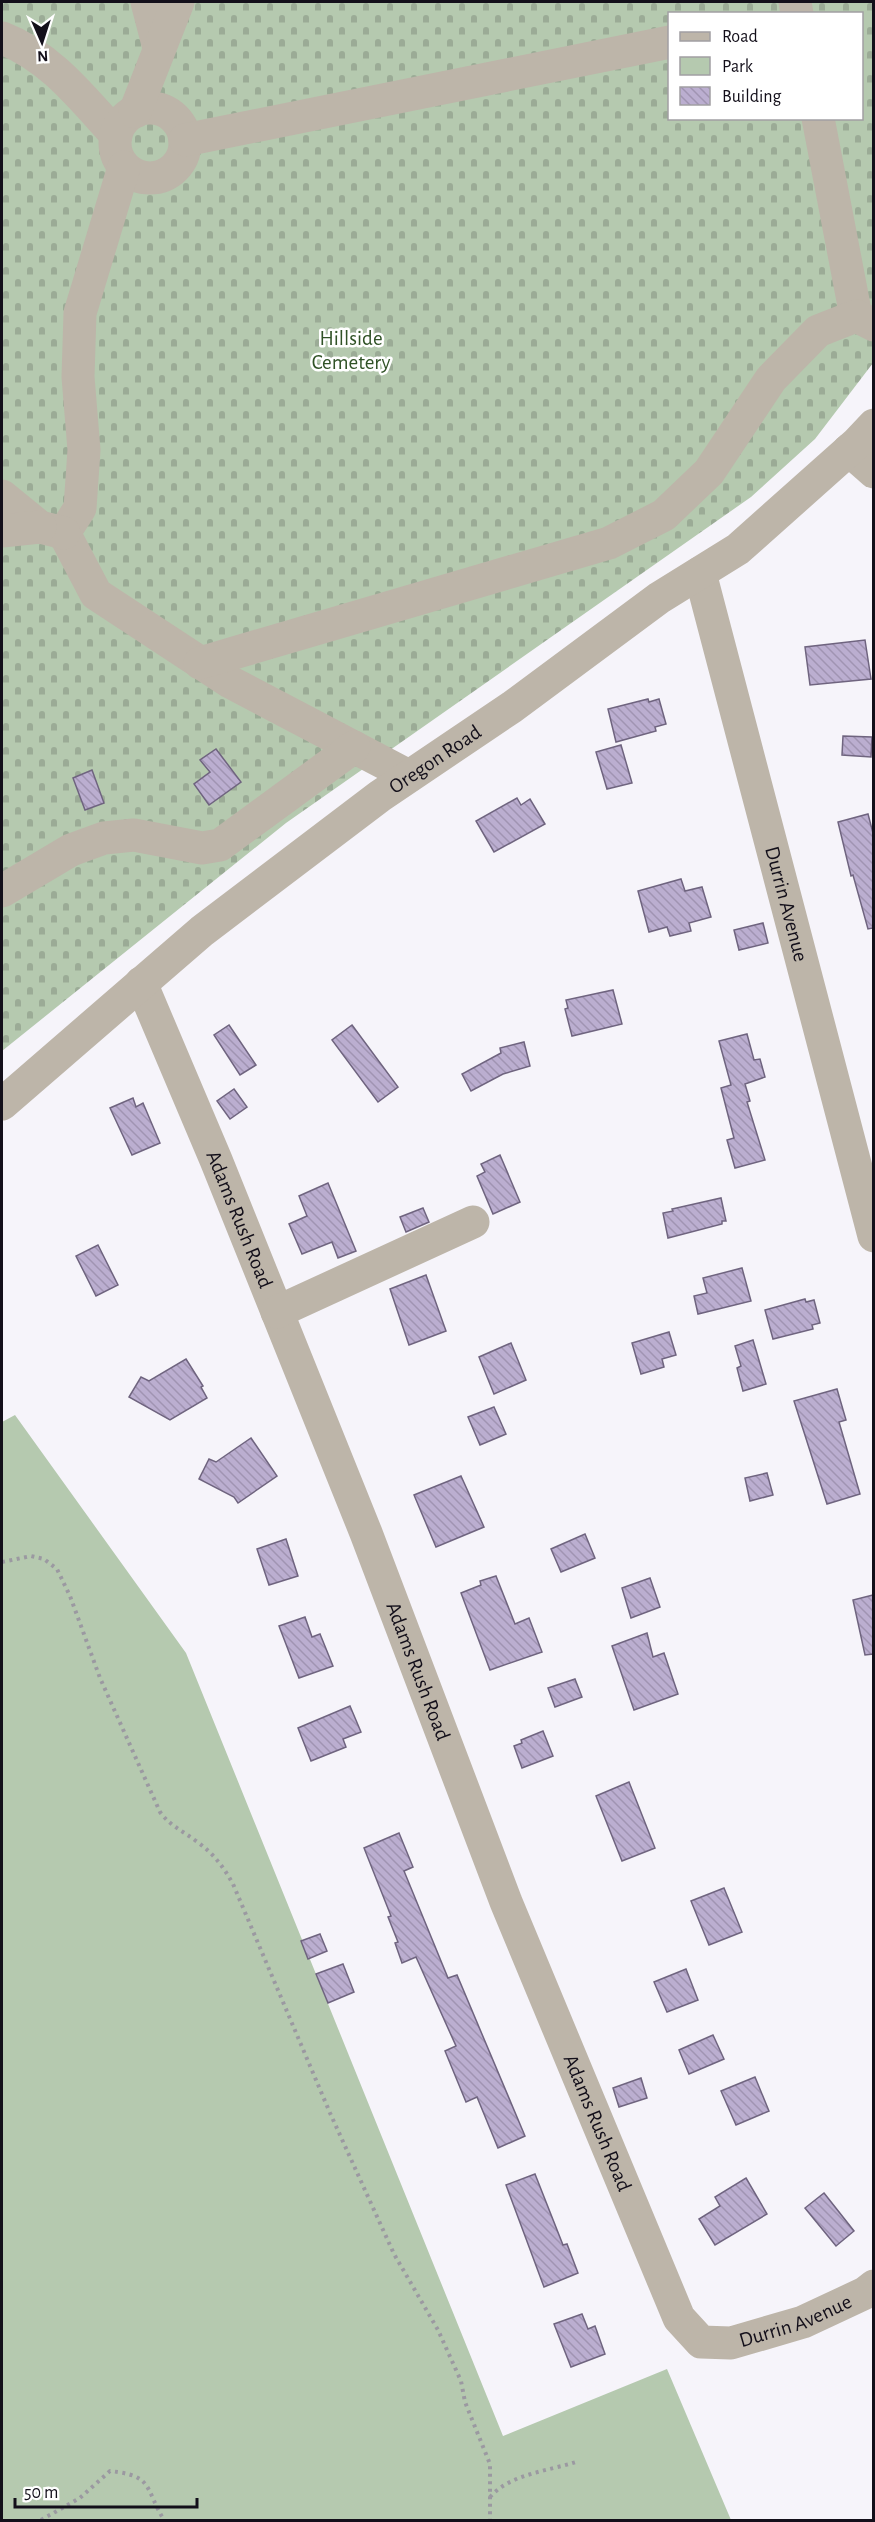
<svg xmlns="http://www.w3.org/2000/svg" width="875" height="2522" font-family="'Alegreya Sans',sans-serif">
<style>
.green{fill:#b5c9af}
.cemetery{fill:url(#cemetery-stones);fill-rule:evenodd}
.building{fill:url(#building-back-hatch);stroke:#6f647f;stroke-width:1.5}
.lines{fill:none;stroke-linecap:round;stroke-linejoin:round}
.path{stroke:#9b99a1;stroke-width:4;stroke-dasharray:3 4.5;stroke-linecap:butt}
.minor{stroke:#bdb5a9;stroke-width:33}
.labels{text-anchor:middle;dominant-baseline:central;stroke-width:5;stroke-linejoin:round;paint-order:stroke}
.park-label{font-size:21px;fill:#305226;stroke:#fff}
.street-label{font-size:21px;fill:#130f1a;stroke:#fff}
</style>
<defs>
<pattern id="cemetery-stones" width="16" height="16" patternUnits="userSpaceOnUse" patternTransform="scale(1.5)"><rect width="16" height="16" fill="#b5c9af"/><path d="M2 7V4a2 2 0 0 1 4 0v3zM10 15v-3a2 2 0 0 1 4 0v3z" fill="#9bab96"/></pattern>
<pattern id="building-back-hatch" width="6" height="6" patternUnits="userSpaceOnUse" patternTransform="scale(1.5)"><rect width="6" height="6" fill="#bbaed0"/><path d="M-1 5l2 2M0 0l6 6M5-1l2 2" fill="none" stroke="#a094b2"/></pattern>
</defs>
<rect width="100%" height="100%" fill="#f6f4fa"/>
<path class="green" d="M 15,1415 L 186,1653 L 503,2436 L 667,2369 L 731,2520 L 2,2520 L 2,1422 Z"/>
<path class="cemetery" d="M 2,2 L 873,2 L 873,363 L 815,439 L 751,497 L 286,823 L 2,1051 ZM 670,14 L 862,14 L 862,118 L 670,118 Z"/>
<g class="building">
<path d="M 865,640 L 871,679 L 810,685 L 805,647 Z"/>
<path d="M 648,699 L 649,702 L 659,699 L 666,724 L 655,727 L 656,731 L 616,742 L 608,709 Z"/>
<path d="M 843,736 L 872,737 L 871,757 L 842,755 Z"/>
<path d="M 621,745 L 632,783 L 607,789 L 596,752 Z"/>
<path d="M 216,749 L 241,782 L 209,805 L 194,784 L 210,772 L 200,760 Z"/>
<path d="M 92,770 L 104,803 L 85,810 L 73,778 Z"/>
<path d="M 517,798 L 521,805 L 530,799 L 545,824 L 494,852 L 476,821 Z"/>
<path d="M 868,814 L 873,833 L 873,928 L 868,929 L 853,875 L 851,876 L 838,822 Z"/>
<path d="M 681,879 L 685,891 L 702,887 L 711,917 L 689,923 L 691,931 L 670,936 L 667,927 L 649,932 L 638,891 Z"/>
<path d="M 763,923 L 768,943 L 739,950 L 734,930 Z"/>
<path d="M 613,990 L 622,1024 L 572,1036 L 565,1009 L 568,1008 L 566,1000 Z"/>
<path d="M 229,1025 L 256,1065 L 240,1075 L 214,1035 Z"/>
<path d="M 352,1025 L 398,1087 L 378,1102 L 332,1040 Z"/>
<path d="M 747,1034 L 754,1060 L 760,1059 L 765,1077 L 745,1084 L 750,1101 L 747,1102 L 765,1160 L 735,1168 L 727,1140 L 734,1138 L 721,1088 L 731,1085 L 719,1041 Z"/>
<path d="M 524,1042 L 530,1066 L 503,1074 L 471,1091 L 462,1074 L 501,1053 L 500,1048 Z"/>
<path d="M 234,1089 L 247,1107 L 230,1119 L 217,1101 Z"/>
<path d="M 133,1098 L 136,1107 L 143,1103 L 160,1143 L 132,1155 L 110,1108 Z"/>
<path d="M 500,1155 L 520,1202 L 493,1214 L 477,1176 L 485,1172 L 481,1164 Z"/>
<path d="M 328,1183 L 356,1251 L 338,1258 L 332,1242 L 302,1254 L 289,1224 L 307,1216 L 299,1196 Z"/>
<path d="M 721,1198 L 726,1221 L 722,1221 L 722,1224 L 668,1238 L 663,1213 L 673,1211 L 672,1209 Z"/>
<path d="M 423,1208 L 429,1222 L 406,1232 L 400,1217 Z"/>
<path d="M 98,1245 L 118,1285 L 96,1296 L 76,1256 Z"/>
<path d="M 742,1268 L 751,1301 L 698,1314 L 694,1296 L 707,1293 L 703,1278 Z"/>
<path d="M 426,1275 L 446,1331 L 409,1345 L 390,1289 Z"/>
<path d="M 805,1299 L 806,1302 L 814,1300 L 820,1323 L 812,1325 L 813,1329 L 773,1339 L 765,1310 Z"/>
<path d="M 669,1332 L 676,1355 L 662,1359 L 664,1367 L 641,1374 L 632,1343 Z"/>
<path d="M 753,1340 L 766,1384 L 743,1391 L 737,1368 L 741,1366 L 735,1346 Z"/>
<path d="M 511,1343 L 526,1380 L 494,1394 L 479,1357 Z"/>
<path d="M 186,1359 L 203,1386 L 201,1387 L 207,1398 L 170,1420 L 129,1397 L 141,1377 L 149,1381 Z"/>
<path d="M 837,1389 L 846,1420 L 839,1422 L 860,1494 L 827,1504 L 794,1401 Z"/>
<path d="M 494,1407 L 506,1434 L 480,1445 L 468,1417 Z"/>
<path d="M 251,1438 L 277,1476 L 238,1503 L 234,1497 L 199,1479 L 209,1459 L 216,1462 Z"/>
<path d="M 767,1473 L 773,1495 L 750,1501 L 745,1478 Z"/>
<path d="M 461,1476 L 484,1527 L 436,1547 L 414,1495 Z"/>
<path d="M 585,1534 L 595,1558 L 561,1572 L 551,1549 Z"/>
<path d="M 286,1539 L 298,1576 L 269,1585 L 257,1549 Z"/>
<path d="M 496,1576 L 515,1624 L 529,1618 L 542,1652 L 490,1670 L 461,1593 L 481,1585 L 480,1581 Z"/>
<path d="M 650,1578 L 660,1607 L 631,1618 L 622,1588 Z"/>
<path d="M 873,1595 L 873,1654 L 865,1655 L 853,1600 Z"/>
<path d="M 305,1617 L 312,1637 L 320,1634 L 333,1666 L 299,1678 L 279,1626 Z"/>
<path d="M 647,1633 L 653,1657 L 664,1653 L 678,1694 L 634,1710 L 612,1646 Z"/>
<path d="M 575,1679 L 582,1697 L 555,1707 L 548,1688 Z"/>
<path d="M 350,1706 L 361,1732 L 343,1739 L 346,1747 L 311,1761 L 298,1728 Z"/>
<path d="M 543,1731 L 553,1756 L 522,1768 L 514,1746 L 522,1743 L 521,1740 Z"/>
<path d="M 629,1782 L 655,1848 L 622,1861 L 596,1796 Z"/>
<path d="M 399,1833 L 413,1867 L 404,1871 L 448,1978 L 457,1975 L 525,2136 L 498,2148 L 477,2097 L 466,2102 L 445,2051 L 456,2046 L 416,1957 L 402,1963 L 395,1943 L 398,1942 L 388,1917 L 391,1916 L 364,1848 Z"/>
<path d="M 724,1888 L 742,1932 L 709,1945 L 691,1901 Z"/>
<path d="M 320,1934 L 327,1951 L 308,1959 L 301,1941 Z"/>
<path d="M 343,1964 L 354,1992 L 328,2003 L 316,1974 Z"/>
<path d="M 686,1969 L 698,2000 L 667,2012 L 654,1982 Z"/>
<path d="M 713,2035 L 724,2059 L 689,2074 L 679,2050 Z"/>
<path d="M 755,2077 L 769,2111 L 736,2125 L 721,2091 Z"/>
<path d="M 641,2078 L 647,2098 L 619,2107 L 613,2088 Z"/>
<path d="M 535,2174 L 563,2245 L 567,2244 L 578,2273 L 544,2287 L 506,2185 Z"/>
<path d="M 746,2178 L 767,2214 L 715,2245 L 699,2219 L 720,2206 L 715,2197 Z"/>
<path d="M 824,2193 L 854,2231 L 836,2246 L 805,2208 Z"/>
<path d="M 582,2314 L 588,2329 L 595,2326 L 605,2354 L 571,2367 L 554,2324 Z"/>
</g>
<g class="lines">
<g class="path">
<path d="M 2,1562 L 31,1556 L 44,1559 L 57,1569 L 70,1596 L 100,1678 L 160,1812 C 170,1826 183,1831 196,1841 C 213,1853 223,1866 233,1884 L 330,2113 L 394,2254 L 438,2330 L 461,2381 L 465,2402 L 490,2464 L 490,2520"/>
<path d="M 490,2497 C 510,2474 548,2471 576,2462"/>
<path d="M 41,2520 L 80,2498 L 110,2471 C 154,2476 144,2487 164,2520"/>
</g>
<g class="minor">
<path d="M 147,2 L 159,48"/>
<path d="M 795,2 L 797,14"/>
<path d="M 2,38 C 51,57 81,97 116,135"/>
<circle cx="150" cy="143" r="35"/>
<path d="M 135,112 L 178,2"/>
<path d="M 818,118 L 856,316"/>
<path d="M 185,140 L 670,42"/>
<path d="M 124,167 L 80,313 L 78,377 L 84,450 L 80,508 L 64,533 L 96,594 L 230,682 L 409,776"/>
<path d="M 849,450 L 874,472"/>
<path d="M 2,496 L 40,527 L 64,533"/>
<path d="M 2,531 L 40,527"/>
<path id="s1" d="M 700,573 L 874,1236"/>
<path d="M 200,663 L 609,543 L 664,515 L 709,472 L 771,379 L 818,331 L 856,316 L 874,325"/>
<path d="M 2,891 L 71,850 L 104,838 L 134,835 L 202,848 L 220,845 L 354,747"/>
<path id="s2" d="M 141,983 L 216,1160 L 366,1533 L 506,1902 L 679,2318 L 701,2342 L 731,2343 L 803,2322 L 865,2293 L 874,2286"/>
<path id="s3" d="M 2,1104 L 202,931 L 380,796 L 512,707 L 659,598 L 738,549 L 857,443 L 874,425"/>
<path d="M 277,1312 L 473,1222"/>
</g>
</g>
<g class="labels">
<g class="park-label">
<text x="351" y="338">Hillside<tspan x="351" dy="24">Cemetery</tspan></text>
</g>
<g class="street-label">
<text stroke="none"><textPath href="#s3" startOffset="554">Oregon Road</textPath></text>
<text stroke="none"><textPath href="#s1" startOffset="342">Durrin Avenue</textPath></text>
<text stroke="none"><textPath href="#s2" startOffset="256">Adams Rush Road</textPath></text>
<text stroke="none"><textPath href="#s2" startOffset="742">Adams Rush Road</textPath></text>
<text stroke="none"><textPath href="#s2" startOffset="1228">Adams Rush Road</textPath></text>
<text stroke="none"><textPath href="#s2" startOffset="1570">Durrin Avenue</textPath></text>
</g>
</g>
<rect width="875" height="2522" fill="none" stroke="#130f1a" stroke-width="6"/>
<rect x="668" y="12" width="195" height="108" fill="#ffffff" stroke="#a19fa3" stroke-width="1.5"/>
<rect x="680" y="32" width="30" height="9" fill="#bdb5a9" stroke="#a19fa3" stroke-width="1.5"/>
<text x="722" y="42" font-size="18" fill="#130f1a">Road</text>
<rect x="680" y="57" width="30" height="18" fill="#b5c9af" stroke="#a19fa3" stroke-width="1.5"/>
<text x="722" y="72" font-size="18" fill="#130f1a">Park</text>
<rect x="680" y="87" width="30" height="18" fill="url(#building-back-hatch)" stroke="#a19fa3" stroke-width="1.5"/>
<text x="722" y="102" font-size="18" fill="#130f1a">Building</text>
<g transform="translate(42 42) rotate(177)" stroke="#ffffff" stroke-width="4.5" paint-order="stroke">
<path d="M0-4.5L10 22L0 15L-10 22Z" fill="#130f1a"/>
<text y="-9" font-size="16" font-weight="bold" text-anchor="middle" fill="#130f1a">N</text>
</g>
<path d="M15 2498v9h182v-9" fill="none" stroke="#130f1a" stroke-width="3"/>
<text x="24" y="2498" font-size="18" fill="#130f1a" stroke="#ffffff" stroke-width="4.5" paint-order="stroke">50 m</text>
</svg>
